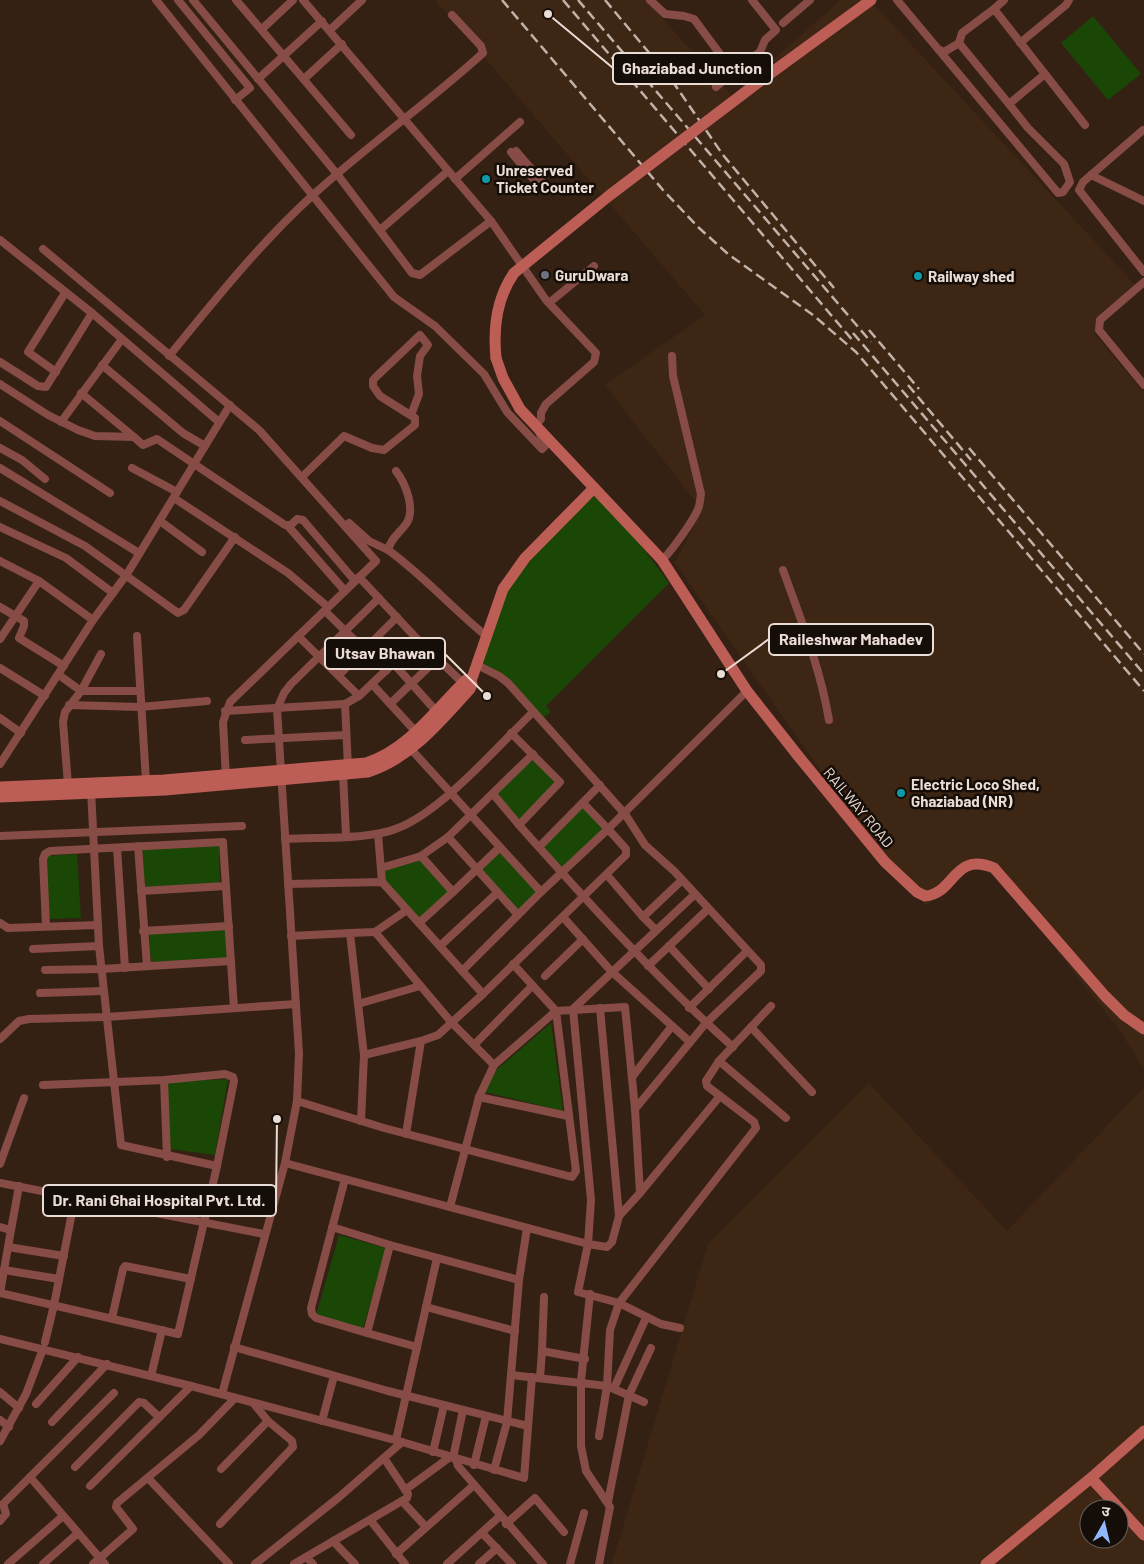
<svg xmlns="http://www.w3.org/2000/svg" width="1144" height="1564" font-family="Barlow,'Noto Sans Devanagari',sans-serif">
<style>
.built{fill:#3e2614;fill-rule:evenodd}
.green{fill:#1a4606}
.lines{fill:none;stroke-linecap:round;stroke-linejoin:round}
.street{stroke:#874c46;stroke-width:8}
.secondary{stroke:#bd5e56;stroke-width:11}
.rail{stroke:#c1b2a9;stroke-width:2.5;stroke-dasharray:10 5;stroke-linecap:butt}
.secondary-bridge{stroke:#bd5e56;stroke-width:11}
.culture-dot{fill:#0f9aa8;stroke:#150d07;stroke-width:2}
.worship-dot{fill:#6b7280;stroke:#150d07;stroke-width:2}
.labels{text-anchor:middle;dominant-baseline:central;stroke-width:5;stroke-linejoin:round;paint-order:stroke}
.poi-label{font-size:15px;font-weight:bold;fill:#eaddd5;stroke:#150d07;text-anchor:start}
.street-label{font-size:15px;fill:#eaddd5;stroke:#150d07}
.leader{fill:none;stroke:#eaddd5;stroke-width:2}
.callout-dot{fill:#eaddd5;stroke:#150d07;stroke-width:2}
.callout{fill:#150d07;stroke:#eaddd5;stroke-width:2}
.callout-label{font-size:16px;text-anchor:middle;font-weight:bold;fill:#eaddd5}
</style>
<rect width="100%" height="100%" fill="#342114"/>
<g class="built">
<path d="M 435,0 L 646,0 L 732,96 L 841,0 L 870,0 L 1139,289 L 1094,333 L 1144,393 L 1144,1069 L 1118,1028 L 994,872 L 968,869 L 926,906 L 863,831 L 675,563 L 702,510 L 605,385 L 705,315 Z"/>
<path d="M 869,1083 L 1007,1231 L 1144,1087 L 1144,1564 L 612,1564 L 708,1244 ZM 1089,1509 L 1119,1509 L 1119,1539 L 1089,1539 Z"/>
</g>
<g class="green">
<path d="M 1093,16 L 1141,74 L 1108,100 L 1061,43 Z"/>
<path d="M 595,495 L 640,544 L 669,583 L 546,706 L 551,712 L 541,719 C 523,696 508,671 479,664 L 497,606 L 533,556 Z"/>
<path d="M 533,759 L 557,784 L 519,821 L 497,793 Z"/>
<path d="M 582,805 L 604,830 L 562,869 L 542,847 Z"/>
<path d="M 219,844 L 220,884 L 145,887 L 142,850 Z"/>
<path d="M 499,852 L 538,892 L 518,911 L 480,870 Z"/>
<path d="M 77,854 L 81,918 L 49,919 L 46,856 Z"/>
<path d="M 420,858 L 451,892 L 419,921 L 384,881 L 383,871 Z"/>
<path d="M 225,929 L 227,958 L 151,962 L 149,933 Z"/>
<path d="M 551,1023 L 563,1111 L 485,1092 L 494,1072 Z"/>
<path d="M 228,1079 L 215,1155 L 170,1149 L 166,1082 Z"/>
<path d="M 339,1235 L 386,1248 L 363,1329 L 316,1316 Z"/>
</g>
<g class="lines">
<g class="street">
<path d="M 156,0 L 394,297 L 435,326 L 484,374 L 507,412 L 542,449 L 545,446 L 536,425 L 541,419 L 541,413 L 546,404 L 594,362 L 596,353 L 546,300 L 491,221 L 303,0"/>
<path d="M 178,0 L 250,88 L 235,100"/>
<path d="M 193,0 L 337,174 L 412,273 L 420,275 L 491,221"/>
<path d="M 236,0 L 351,135"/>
<path d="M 650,0 L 665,14 L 684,16 L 694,19 L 731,69 L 735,71 L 760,52 L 765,40 L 776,30 L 752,0"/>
<path d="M 897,0 L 938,49 L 944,52 L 959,43 L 962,33 L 994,9"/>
<path d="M 1004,0 L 994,9 L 1085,125"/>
<path d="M 783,23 L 810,0"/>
<path d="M 262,29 L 293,0"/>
<path d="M 330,30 L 362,0"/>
<path d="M 959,43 L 1009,104 L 1045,74"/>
<path d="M 1020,43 L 1066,5 L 1069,0"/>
<path d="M 938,49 L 1058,193 L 1063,192 L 1070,182 L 1064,164 L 1028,128 L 1009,104"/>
<path d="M 258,79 L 322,21"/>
<path d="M 304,79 L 342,44"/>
<path d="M 716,87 L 735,71"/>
<path d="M 1143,130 L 1083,182 L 1079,190 L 1144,272"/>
<path d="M 516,151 L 548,188"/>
<path d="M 511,152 L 539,186"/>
<path d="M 1091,175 L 1144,201"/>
<path d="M 455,179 L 520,122"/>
<path d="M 380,230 L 448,171"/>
<path d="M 0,240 L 92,313 L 219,422"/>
<path d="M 43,249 L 259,430 L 376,561 L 230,702 L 223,722 L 226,778"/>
<path d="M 1144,282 L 1100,320 L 1099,330 L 1144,385"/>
<path d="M 549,303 L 594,266"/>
<path d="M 169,356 C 215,300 260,243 313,195 C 368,145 428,103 483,53 L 481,46 L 452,15"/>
<path d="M 0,362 L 38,386 L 46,387 L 92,313"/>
<path d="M 102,365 L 183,433 L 205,446"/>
<path d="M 56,372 L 28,352 L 65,293"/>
<path d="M 0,384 L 48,415 L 78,430 L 95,436 L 134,437 L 143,445 L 157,439 L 285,525 L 291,525 L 297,519 L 303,520 L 355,581"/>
<path d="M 81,393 L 134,437"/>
<path d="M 0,421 L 110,493"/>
<path d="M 61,422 L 122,339"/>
<path d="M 0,448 L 22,460 L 45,479"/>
<path d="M 0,468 L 139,553"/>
<path d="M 132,468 L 177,492"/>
<path d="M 396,471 C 406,484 416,510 406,524 C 399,534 391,538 388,550 C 424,576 451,607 485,635"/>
<path d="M 302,477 L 344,436 L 372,448 L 384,450 L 415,425 L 415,418 L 380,396 L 373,386 L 373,380 L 378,375 L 420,335 L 428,345 L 420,356 L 417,376 L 419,394 L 411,415"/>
<path d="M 174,498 L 288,573 L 328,607"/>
<path d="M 0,501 L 85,546 L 178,613 L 184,610 L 235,537"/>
<path d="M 160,521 L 202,552"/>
<path d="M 349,523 L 369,541 L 388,550"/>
<path d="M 288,526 L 345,591"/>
<path d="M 0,527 L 66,558 L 113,593"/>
<path d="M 662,560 C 670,553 694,520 698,509 C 700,505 700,499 701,494 L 673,376 L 672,356"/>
<path d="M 0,561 L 39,581 L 93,620"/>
<path d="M 783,570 C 801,620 820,667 829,720"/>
<path d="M 359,577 L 418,640 L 466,686"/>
<path d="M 0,607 L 24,621 L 24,626 L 19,638 L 64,666"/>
<path d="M 325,611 L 386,671"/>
<path d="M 137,636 L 146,781"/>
<path d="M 298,636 L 359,696"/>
<path d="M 0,639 L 39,581"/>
<path d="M 394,664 L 436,711"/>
<path d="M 477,665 L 499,676 L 508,683 L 625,814 L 645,845 L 674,871 L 761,965 L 761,971 L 706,1023 L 635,1109"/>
<path d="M 0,668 L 45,696"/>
<path d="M 59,675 L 81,691 L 140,691"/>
<path d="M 339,675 L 397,617"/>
<path d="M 372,684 L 416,732"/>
<path d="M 391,703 L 437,659"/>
<path d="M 69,705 L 140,707 L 207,701"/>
<path d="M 225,711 L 345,704"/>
<path d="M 0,718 L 21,733"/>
<path d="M 245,740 L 346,735"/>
<path d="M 409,747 L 541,892 L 462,971"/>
<path d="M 0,764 L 93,620 L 127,574 L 230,405"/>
<path d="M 348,767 L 345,704 L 359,696 L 418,640"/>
<path d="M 343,774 L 346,835"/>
<path d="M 68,785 L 63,722 L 65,712 L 81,691 L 101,654"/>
<path d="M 91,790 L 99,946 L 121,1145 L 217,1166"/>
<path d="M 493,794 L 519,825 L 560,782 L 511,733"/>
<path d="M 519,825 C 588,902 656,978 733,1047"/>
<path d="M 378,834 L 382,882"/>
<path d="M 0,836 L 242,826"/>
<path d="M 448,837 L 518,915"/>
<path d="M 285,839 C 317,837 370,840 398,828 C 442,811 498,746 533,712"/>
<path d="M 138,846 L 147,966"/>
<path d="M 539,847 L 600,785"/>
<path d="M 117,848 L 125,968"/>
<path d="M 381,868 L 421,856 L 448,837 L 533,754"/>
<path d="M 607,875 L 643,917 L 682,880"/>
<path d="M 288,884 L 382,882 L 483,994"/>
<path d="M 141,891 L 226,886"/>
<path d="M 453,892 L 500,847"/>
<path d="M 541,892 L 608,829 L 583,803"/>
<path d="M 407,910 L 375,932 L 350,933 L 358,1004 L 420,986"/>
<path d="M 563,917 L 611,971 L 690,1042"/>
<path d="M 643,917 L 656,930"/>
<path d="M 0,923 L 8,928 L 98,925"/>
<path d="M 419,923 L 453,892 L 421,856"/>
<path d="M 46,926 L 43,859 L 45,854 L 50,851 L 223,842 L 234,1008"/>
<path d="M 143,931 L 229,926"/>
<path d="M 375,932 L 452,1023 L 494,1065"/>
<path d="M 291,936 L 350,933"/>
<path d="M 440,946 L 497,893"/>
<path d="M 669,946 L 709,989"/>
<path d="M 33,949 L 99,946"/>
<path d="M 513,964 L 556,1011 L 494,1065 L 479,1097 L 568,1116"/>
<path d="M 648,966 L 708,909"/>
<path d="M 45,970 L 102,969 L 231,961"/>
<path d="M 545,976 L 583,939"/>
<path d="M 40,993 L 103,991"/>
<path d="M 358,1004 L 364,1055"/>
<path d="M 689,1008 L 747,951"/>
<path d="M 751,1027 L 812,1092"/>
<path d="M 0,1039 L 19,1021 L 29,1019 L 106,1017 L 296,1004"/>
<path d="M 474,1045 L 532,986"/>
<path d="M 719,1061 L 786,1118"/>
<path d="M 632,1077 L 672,1026"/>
<path d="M 164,1080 L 167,1157"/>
<path d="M 297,1101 L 384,1128 L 572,1177 L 576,1171 L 556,1011 L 625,1007 L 635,1109 L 640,1193 L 619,1216"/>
<path d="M 361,1121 L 364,1055 L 421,1041 L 438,1035 L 483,994 L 626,855 L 626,849 L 608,829 L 747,691"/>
<path d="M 406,1134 L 421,1041"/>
<path d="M 285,1163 L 588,1244 L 607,1247 L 612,1242 L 619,1216 L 600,1008"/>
<path d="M 0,1164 L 24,1098"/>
<path d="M 0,1183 L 264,1234"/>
<path d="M 640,1193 L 720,1096"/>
<path d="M 450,1207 L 479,1097"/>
<path d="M 0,1227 L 11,1230 L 19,1186"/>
<path d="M 332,1227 L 390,1245 L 367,1333 L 316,1318 L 312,1314 L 311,1308 L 345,1179"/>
<path d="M 390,1245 L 519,1280"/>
<path d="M 8,1247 L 64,1256"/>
<path d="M 4,1270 L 59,1279"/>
<path d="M 0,1293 L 178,1334 L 217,1166 L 234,1081 L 233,1077 L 225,1074 L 164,1080 L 43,1085"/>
<path d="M 0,1293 L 11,1230"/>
<path d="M 590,1294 L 581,1381 L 581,1446 L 586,1471 L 610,1507 L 599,1564"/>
<path d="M 544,1297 L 542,1351 L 585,1359"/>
<path d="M 426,1307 L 515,1331"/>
<path d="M 112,1318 L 123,1269 L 125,1266 L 191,1279"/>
<path d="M 680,1328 L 661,1324 L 619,1303 L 578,1292 L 588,1244 L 591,1200 L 573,1009 L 695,894"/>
<path d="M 367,1333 L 417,1347 L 396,1440"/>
<path d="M 0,1339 L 191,1386 L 402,1442 L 524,1478 L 532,1377"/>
<path d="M 45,1342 L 54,1305 L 75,1197"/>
<path d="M 234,1347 L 388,1391 L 528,1426"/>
<path d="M 417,1347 L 437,1258"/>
<path d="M 511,1375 L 607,1386 L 644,1402"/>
<path d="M 151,1376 L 162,1330"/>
<path d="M 540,1378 L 542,1351"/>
<path d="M 614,1388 L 646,1318"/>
<path d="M 0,1392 L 19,1408"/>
<path d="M 222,1394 L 285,1163 L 297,1101 L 299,1053 L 277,709 L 284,693 L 291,684 L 379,598"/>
<path d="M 36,1404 L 78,1357"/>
<path d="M 0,1420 L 9,1427"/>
<path d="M 322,1421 L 334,1376"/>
<path d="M 52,1422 L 107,1364"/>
<path d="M 599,1436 L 607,1386 L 610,1330 L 619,1303 L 756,1128 L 754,1122 L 707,1086 L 706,1081 L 719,1061 L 771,1006"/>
<path d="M 0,1441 L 26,1394 L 43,1349"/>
<path d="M 433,1452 L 444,1405"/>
<path d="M 453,1458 L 463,1410"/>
<path d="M 456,1459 L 458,1466 L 543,1564"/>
<path d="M 474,1465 L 486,1416"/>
<path d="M 75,1467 L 139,1402 L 144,1403 L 159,1417"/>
<path d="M 221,1469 L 268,1421"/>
<path d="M 494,1470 L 507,1422 L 519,1280 L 527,1228"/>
<path d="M 30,1477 L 105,1564"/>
<path d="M 148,1478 L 229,1564"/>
<path d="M 90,1486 L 191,1386"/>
<path d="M 405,1490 L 450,1457"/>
<path d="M 402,1501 L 426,1527"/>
<path d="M 608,1502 L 629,1395 L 651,1348"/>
<path d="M 0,1521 L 6,1514 L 3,1504 L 114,1393"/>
<path d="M 371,1521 L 405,1564"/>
<path d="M 220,1524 L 293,1447 L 292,1441 L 268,1421 L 254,1404"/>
<path d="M 506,1524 L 535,1498 L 564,1532"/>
<path d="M 482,1533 L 512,1564"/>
<path d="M 333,1541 L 355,1564"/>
<path d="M 396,1554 L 474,1485"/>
<path d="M 306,1557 L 313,1564"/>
<path d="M 8,1564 L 63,1516"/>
<path d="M 43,1564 L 78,1533"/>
<path d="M 93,1564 L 133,1529 L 116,1507 L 117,1503 L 199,1435 L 235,1398"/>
<path d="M 255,1564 L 338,1498 L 402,1442"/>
<path d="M 294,1564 L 407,1498 L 408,1494 L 384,1458"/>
<path d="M 447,1564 L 500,1516"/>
<path d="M 479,1564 L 497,1548"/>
<path d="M 570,1564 L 584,1513"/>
</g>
<g class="secondary">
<path d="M 760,81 L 871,0"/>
<path d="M 496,358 L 503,378 L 520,409 L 662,560 L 747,691 L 799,757 L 885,862 L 917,892 L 925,896 C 955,894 953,851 994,868 L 1105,996 L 1124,1015 L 1144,1029"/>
<path d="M 471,681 L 503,589 L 525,558 L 594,488"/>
<path d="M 0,787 L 164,780 L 366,763 C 409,749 435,710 466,680 L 471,681"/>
<path d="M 0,797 L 165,790 L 368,772 C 411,758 440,722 470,689 L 472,684 L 471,681"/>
<path d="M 1091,1478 L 1144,1431"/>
<path d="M 986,1564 L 1091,1478 L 1144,1535"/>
</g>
<g class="rail">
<path d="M 502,0 L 663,190 L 698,227 L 728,254 L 813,315 L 856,352 L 1144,691"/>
<path d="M 563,0 L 854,342"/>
<path d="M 578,0 L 871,342"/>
<path d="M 605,0 L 671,79 L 723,155 L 834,288"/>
<path d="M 869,330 L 919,389"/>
<path d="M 853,333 L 1144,674"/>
<path d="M 908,385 L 971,460"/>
<path d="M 969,448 L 1144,654"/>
</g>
<path class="secondary-bridge" d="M 496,358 C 493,328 496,299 514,273 L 610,195 L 760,81"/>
</g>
<g class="culture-dot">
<circle cx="486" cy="179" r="5"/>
<circle cx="918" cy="276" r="5"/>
<circle cx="901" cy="793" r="5"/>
</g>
<circle class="worship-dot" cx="545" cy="275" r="5"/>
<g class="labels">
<g class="poi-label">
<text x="496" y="170">Unreserved<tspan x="496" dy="17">Ticket Counter</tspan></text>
<text x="555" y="275">GuruDwara</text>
<text x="928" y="276">Railway shed</text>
<text x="911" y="784">Electric Loco Shed,<tspan x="911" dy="17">Ghaziabad (NR)</tspan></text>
</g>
<g class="street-label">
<text transform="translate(859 807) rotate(50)">RAILWAY ROAD</text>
</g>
</g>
<path class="leader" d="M548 14L613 68M721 674L769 639M487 696L445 654M277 1119L276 1201"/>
<g class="callout-dot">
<circle cx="548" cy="14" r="5"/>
<circle cx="721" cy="674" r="5"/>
<circle cx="487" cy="696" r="5"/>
<circle cx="277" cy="1119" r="5"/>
</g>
<g class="callout">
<rect x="613" y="53" width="159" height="31" rx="5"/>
<rect x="769" y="624" width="164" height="31" rx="5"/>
<rect x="325" y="638" width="120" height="31" rx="5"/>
<rect x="43" y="1185" width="233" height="31" rx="5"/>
</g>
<g class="callout-label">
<text x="692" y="74">Ghaziabad Junction</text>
<text x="851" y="645">Raileshwar Mahadev</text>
<text x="385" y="659">Utsav Bhawan</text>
<text x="159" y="1206">Dr. Rani Ghai Hospital Pvt. Ltd.</text>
</g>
<g transform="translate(1104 1524) rotate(8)"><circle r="24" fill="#150d07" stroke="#6a6059"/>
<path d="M0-4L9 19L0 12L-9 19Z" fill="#91b8fd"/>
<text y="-8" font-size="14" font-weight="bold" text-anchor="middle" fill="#eaddd5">उ</text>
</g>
</svg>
